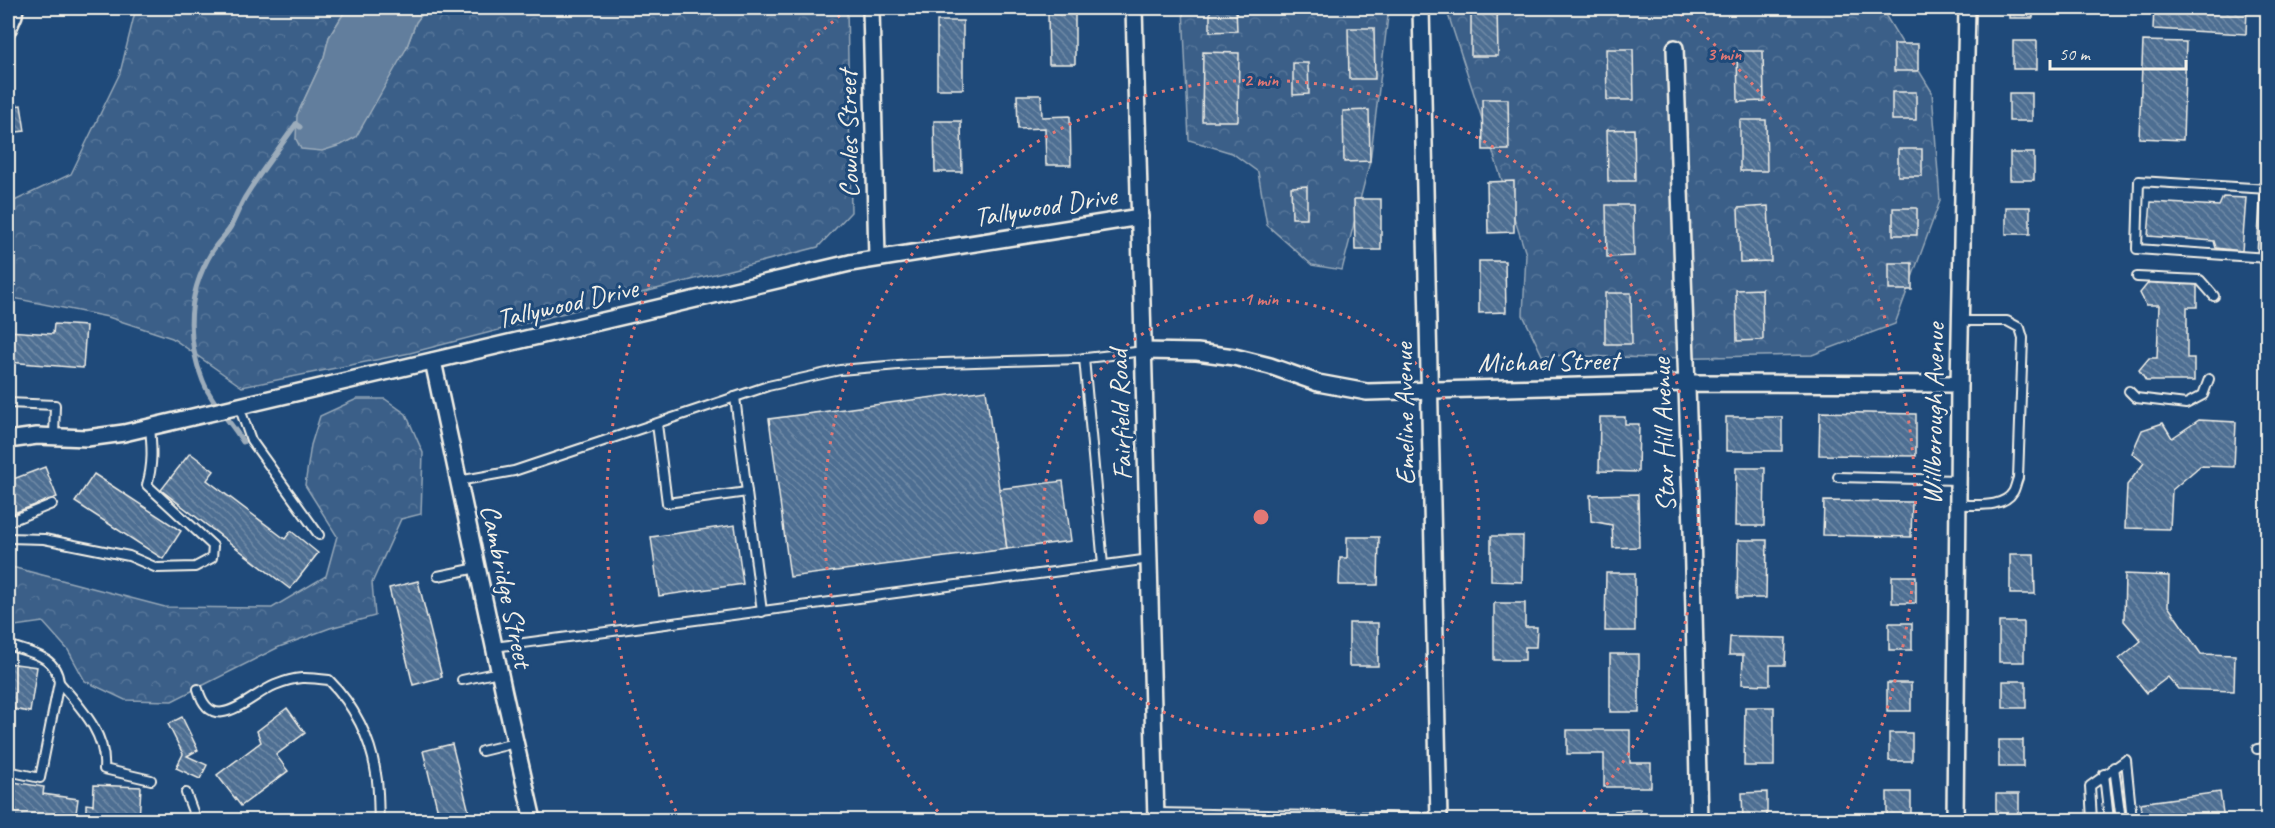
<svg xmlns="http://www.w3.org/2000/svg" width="2275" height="828" font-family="Caveat,sans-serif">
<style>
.forest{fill:url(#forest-crowns);stroke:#97a8b8;stroke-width:1.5}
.water{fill:#627e9d;stroke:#9cacbb;stroke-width:1.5}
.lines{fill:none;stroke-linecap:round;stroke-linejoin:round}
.stream{stroke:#9cacbb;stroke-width:5}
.building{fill:url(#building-back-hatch);stroke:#f4f1e8;stroke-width:1.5}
.lane-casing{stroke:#f4f1e8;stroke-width:12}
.street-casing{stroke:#f4f1e8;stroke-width:20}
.lane{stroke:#1f4a7a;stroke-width:8}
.street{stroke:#1f4a7a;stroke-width:15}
.ring{fill:none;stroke:#e27875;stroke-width:3;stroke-dasharray:3 6}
.labels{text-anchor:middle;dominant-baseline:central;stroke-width:6;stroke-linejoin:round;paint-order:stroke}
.street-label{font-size:28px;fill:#f4f1e8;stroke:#1f4a7a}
.centre{fill:#e27875;stroke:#1f4a7a;stroke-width:3}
.ring-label{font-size:18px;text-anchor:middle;font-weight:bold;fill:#e27875;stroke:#1f4a7a;stroke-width:6;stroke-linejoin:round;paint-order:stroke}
</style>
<defs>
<pattern id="forest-crowns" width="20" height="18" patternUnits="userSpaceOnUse" patternTransform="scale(1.5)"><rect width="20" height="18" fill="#3a5f88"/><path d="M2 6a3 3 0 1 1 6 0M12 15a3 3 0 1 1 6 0" fill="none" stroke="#577699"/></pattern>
<pattern id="building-back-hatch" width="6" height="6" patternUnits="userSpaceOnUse" patternTransform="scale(1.5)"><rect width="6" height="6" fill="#4d6e92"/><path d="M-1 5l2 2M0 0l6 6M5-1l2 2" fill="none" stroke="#708aa6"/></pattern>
</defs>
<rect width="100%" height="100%" fill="#1f4a7a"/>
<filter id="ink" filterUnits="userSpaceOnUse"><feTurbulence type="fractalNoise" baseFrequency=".0167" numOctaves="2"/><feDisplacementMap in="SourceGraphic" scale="12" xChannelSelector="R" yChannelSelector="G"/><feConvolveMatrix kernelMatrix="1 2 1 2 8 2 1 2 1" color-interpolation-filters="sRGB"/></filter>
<g filter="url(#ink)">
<g class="forest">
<path d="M 136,8 L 347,8 L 329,37 L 324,57 L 297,115 L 406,49 L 416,22 L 427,8 L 847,8 L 851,212 L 818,247 L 410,353 L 242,387 L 172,338 L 108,317 L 8,297 L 8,204 L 71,174 L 120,73 Z"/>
<path d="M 1183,8 L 1389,8 L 1370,161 L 1342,270 L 1312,265 L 1267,225 L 1258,172 L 1232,153 L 1189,140 Z"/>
<path d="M 1446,8 L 1881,8 L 1932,92 L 1940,201 L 1895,324 L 1812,355 L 1654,358 L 1542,355 L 1523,315 L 1526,254 Z"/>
<path d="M 357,399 L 385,399 L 406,414 L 423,453 L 421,514 L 401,519 L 372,583 L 375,616 L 330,628 L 279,647 L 172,701 L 125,700 L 85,681 L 68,650 L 43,622 L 8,627 L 8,566 L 165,607 L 272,608 L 326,576 L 337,536 L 305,485 L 311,445 L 320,416 Z"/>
</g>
<path class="water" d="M 347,8 L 427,8 L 416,22 L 406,49 L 356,137 L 341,145 L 322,151 L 301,149 L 296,139 L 297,115 L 324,57 L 329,37 Z"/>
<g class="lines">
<path class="stream" d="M 243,442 C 230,420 212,404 203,381 C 185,336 187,292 213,250 C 218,242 225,236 230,228 C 235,219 239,208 244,199 C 259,173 279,149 296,124 L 300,127"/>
</g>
<g class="building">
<path d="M 1210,8 L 1236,8 L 1237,31 L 1210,32 Z"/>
<path d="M 1471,8 L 1497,8 L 1498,56 L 1471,56 Z"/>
<rect x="1889" y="8" width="23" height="2"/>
<rect x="2009" y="8" width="24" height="10"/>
<path d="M 2154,8 L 2247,8 L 2246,34 L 2153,29 Z"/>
<path d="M 1048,13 L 1075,13 L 1075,64 L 1049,64 Z"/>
<rect x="937" y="21" width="26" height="68"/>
<path d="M 1348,28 L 1374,28 L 1375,79 L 1349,79 Z"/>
<rect x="2013" y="41" width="24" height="28"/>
<path d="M 2143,41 L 2186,42 L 2183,140 L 2139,138 Z"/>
<rect x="1894" y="44" width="24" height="27"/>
<path d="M 1606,49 L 1633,49 L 1634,100 L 1607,100 Z"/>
<path d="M 1737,51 L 1763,51 L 1764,101 L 1738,102 Z"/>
<path d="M 1203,52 L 1239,53 L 1238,121 L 1202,121 Z"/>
<path d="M 1293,63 L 1308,63 L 1309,94 L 1293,95 Z"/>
<rect x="1892" y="92" width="24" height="28"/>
<rect x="2009" y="93" width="23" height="28"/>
<path d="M 1017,95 L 1041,95 L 1042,117 L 1070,116 L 1071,165 L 1046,165 L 1045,128 L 1018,129 Z"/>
<path d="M 1482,99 L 1508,99 L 1509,150 L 1483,150 Z"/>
<path d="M 21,105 L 25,131 L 8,133 L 8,107 Z"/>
<path d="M 1369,110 L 1370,161 L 1344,162 L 1343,111 Z"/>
<path d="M 1740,120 L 1766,120 L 1767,171 L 1740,171 Z"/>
<path d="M 934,121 L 961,121 L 962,172 L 935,172 Z"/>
<path d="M 1634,129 L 1635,181 L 1608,181 L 1607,130 Z"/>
<rect x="1898" y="149" width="24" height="27"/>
<rect x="2010" y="153" width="24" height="27"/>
<path d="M 1514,181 L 1514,232 L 1488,233 L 1487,182 Z"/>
<path d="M 1307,186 L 1307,218 L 1292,218 L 1291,187 Z"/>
<path d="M 2223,197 L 2246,198 L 2242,251 L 2216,248 L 2214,241 L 2148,236 L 2151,202 L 2219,206 Z"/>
<path d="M 1354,199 L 1381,199 L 1381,250 L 1355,250 Z"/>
<path d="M 1606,205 L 1633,205 L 1634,256 L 1607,257 Z"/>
<path d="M 1768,206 L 1771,261 L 1740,262 L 1738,208 Z"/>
<rect x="2006" y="207" width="24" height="27"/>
<rect x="1893" y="208" width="24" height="27"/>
<path d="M 1479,261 L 1505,261 L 1506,312 L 1479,313 Z"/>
<rect x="1889" y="263" width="23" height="27"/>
<path d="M 2149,282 L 2197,282 L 2197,307 L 2187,307 L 2187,358 L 2194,358 L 2194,381 L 2146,381 L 2139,370 L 2149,358 L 2157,358 L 2159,305 L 2146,305 L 2140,293 Z"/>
<path d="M 1762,289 L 1763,340 L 1737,341 L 1736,290 Z"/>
<path d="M 1605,293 L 1631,293 L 1632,344 L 1605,344 Z"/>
<path d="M 54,324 L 86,326 L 83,368 L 8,362 L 8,331 L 53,334 Z"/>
<path d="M 986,390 L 1007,549 L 790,577 L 769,419 Z"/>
<path d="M 1820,412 L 1916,414 L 1916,456 L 1819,455 Z"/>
<path d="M 1600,417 L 1625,417 L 1625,424 L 1639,424 L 1638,472 L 1599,471 Z"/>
<rect x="1726" y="417" width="56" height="34"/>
<path d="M 2199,420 L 2236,422 L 2234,467 L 2200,466 L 2172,490 L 2170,529 L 2125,528 L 2127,485 L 2144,463 L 2132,453 L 2142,430 L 2163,423 L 2172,438 Z"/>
<path d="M 190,453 L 214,471 L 207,480 L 285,539 L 291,531 L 318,553 L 290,589 L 161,490 Z"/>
<path d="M 45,467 L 57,497 L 8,515 L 8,481 Z"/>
<path d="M 1736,468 L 1765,468 L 1764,526 L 1735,526 Z"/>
<path d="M 94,474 L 181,531 L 163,559 L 75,502 Z"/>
<path d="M 1063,481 L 1071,541 L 1007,549 L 999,489 Z"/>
<path d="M 1638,494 L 1639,547 L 1613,548 L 1612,525 L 1591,521 L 1590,495 Z"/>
<path d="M 1824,501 L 1912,502 L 1911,537 L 1823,535 Z"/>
<path d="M 735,525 L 743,584 L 659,596 L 651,537 Z"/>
<path d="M 1491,536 L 1523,536 L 1522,582 L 1491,581 Z"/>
<path d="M 1347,537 L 1379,537 L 1378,585 L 1339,585 L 1340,558 L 1347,558 Z"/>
<path d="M 1738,540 L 1767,540 L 1766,598 L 1737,598 Z"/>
<path d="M 2010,554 L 2034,554 L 2035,594 L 2010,594 Z"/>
<path d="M 1606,573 L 1635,573 L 1635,631 L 1605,631 Z"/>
<path d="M 2125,574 L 2169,576 L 2168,606 L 2201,654 L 2235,655 L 2234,691 L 2178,689 L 2168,677 L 2147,693 L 2119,659 L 2141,641 L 2124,621 Z"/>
<rect x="1892" y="576" width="24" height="27"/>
<path d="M 418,581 L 442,677 L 413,685 L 389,588 Z"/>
<path d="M 1494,603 L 1525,603 L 1525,627 L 1537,627 L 1536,647 L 1525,647 L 1525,660 L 1494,660 Z"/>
<rect x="1999" y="622" width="25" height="40"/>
<rect x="1349" y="623" width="29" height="43"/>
<rect x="1889" y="623" width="23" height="27"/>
<path d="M 1730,637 L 1786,638 L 1785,665 L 1770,665 L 1770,685 L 1742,684 L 1743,655 L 1729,655 Z"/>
<rect x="1610" y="654" width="29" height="58"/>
<path d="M 8,663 L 37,667 L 30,712 L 8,708 Z"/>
<rect x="2003" y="681" width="23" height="27"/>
<rect x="1887" y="683" width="24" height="28"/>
<path d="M 1745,707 L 1774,707 L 1774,766 L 1744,766 Z"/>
<path d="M 287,708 L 305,733 L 276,755 L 288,771 L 241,806 L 217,775 L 261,742 L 257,731 Z"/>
<path d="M 182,717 L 198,750 L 187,756 L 207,765 L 200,779 L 176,768 L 183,754 L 168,724 Z"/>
<path d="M 1567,730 L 1630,730 L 1630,763 L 1651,763 L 1651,787 L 1604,787 L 1604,754 L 1567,754 Z"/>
<rect x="1889" y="733" width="23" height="28"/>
<rect x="1999" y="740" width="24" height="27"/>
<path d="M 452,744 L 471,820 L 440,820 L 423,751 Z"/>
<path d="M 8,781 L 44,787 L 43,794 L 78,799 L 75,820 L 32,817 L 29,820 L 8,820 Z"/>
<path d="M 94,785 L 141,787 L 139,820 L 86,820 L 86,804 L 93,805 Z"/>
<path d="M 1767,792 L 1767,820 L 1743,820 L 1742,793 Z"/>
<rect x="1887" y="792" width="24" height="27"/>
<path d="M 2220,792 L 2224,820 L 2142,820 L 2140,803 Z"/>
<rect x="1996" y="794" width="23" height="26"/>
<path d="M 1640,809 L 1641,820 L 1615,820 L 1615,811 Z"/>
</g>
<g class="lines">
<g class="lane-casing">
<g id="lane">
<path d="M 2268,189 L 2139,181 L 2137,249 L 2268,258"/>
<path d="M 2262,258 L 2266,189"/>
<path d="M 2137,277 L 2200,280 L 2214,296"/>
<path d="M 1084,358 L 1103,565"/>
<path d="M 2129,391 L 2136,398 L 2186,404 L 2203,395 L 2209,379"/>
<path d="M 735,397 L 762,612"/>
<path d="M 8,403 L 55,405 L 54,437"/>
<path d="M 239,406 L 251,440 L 319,535"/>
<path d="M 657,424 L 667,503 L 747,492"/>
<path d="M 1838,477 L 1958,480"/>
<path d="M 458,481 L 514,471 L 768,386 L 840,370 L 910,364 L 1078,359 L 1144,351"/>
<path d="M 1958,505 C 1974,504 2003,509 2013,492 C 2015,489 2016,483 2018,478 L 2023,338 L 2020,328 L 2007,321 L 1960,321"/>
<path d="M 8,522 L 52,504"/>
<path d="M 8,538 L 44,539 L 129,556 L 157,568 L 195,567 L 212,558 L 213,546 L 147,485 C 153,465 152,448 150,427"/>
<path d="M 438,576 L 477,568"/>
<path d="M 8,645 C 30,653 56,655 59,682 L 40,778 L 8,771"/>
<path d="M 494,647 L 1150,559"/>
<path d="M 462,680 L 499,672"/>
<path d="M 59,682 C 80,707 107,734 104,769 L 151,780"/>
<path d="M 198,689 C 212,739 250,695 275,685 C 297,676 306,677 329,680 C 354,705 371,739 376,774 C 379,789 378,805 379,820"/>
<path d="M 2257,749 L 2268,748"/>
<path d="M 482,751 L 515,743"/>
<path d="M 2114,767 L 2121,820"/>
<path d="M 2104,774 L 2109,820"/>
<path d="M 186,793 L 196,820"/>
<path d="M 1156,813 L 1438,818"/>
<path d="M 2092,820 L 2090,786 L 2126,760 L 2132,820"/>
</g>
</g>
<g class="street-casing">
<g id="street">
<path d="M 871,8 L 877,258"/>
<path d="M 1134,8 L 1156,820"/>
<path d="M 1421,8 L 1439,820"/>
<path d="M 8,29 L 14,15 L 15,8"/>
<path d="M 1675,48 L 1692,529 L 1699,820"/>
<path d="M 1144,351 L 1197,352 L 1234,357 L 1270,366 L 1318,383 L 1367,392 L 1687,383 L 1959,384"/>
<path d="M 433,361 L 504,693 L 533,820"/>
<path d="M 8,440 L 37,436 L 87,438 L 124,433 L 850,263 L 1140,217"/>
<path d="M 1955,820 L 1959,384 L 1967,8"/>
</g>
</g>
<use href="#lane" class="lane"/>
<use href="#street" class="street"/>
</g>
</g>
<g class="ring">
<circle cx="1261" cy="517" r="218"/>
<path d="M944 818A437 437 0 1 1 1578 818"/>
<path d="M680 819A655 655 0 0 1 849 8M1673 8A655 655 0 0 1 1842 819"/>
</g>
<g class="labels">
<g class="street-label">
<text transform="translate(848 134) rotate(-91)">Cowles Street</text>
<text transform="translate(1045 206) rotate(-9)">Tallywood Drive</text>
<text transform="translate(567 303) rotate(-13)">Tallywood Drive</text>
<text transform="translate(1548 361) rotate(-1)">Michael Street</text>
<text transform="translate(1404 414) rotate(-91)">Emeline Avenue</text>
<text transform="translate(1933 414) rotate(-89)">Willborough Avenue</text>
<text transform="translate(1120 415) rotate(-92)">Fairfield Road</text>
<text transform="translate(1663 435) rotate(-92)">Star Hill Avenue</text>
<text transform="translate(507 586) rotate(78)">Cambridge Street</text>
</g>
</g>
<circle cx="1261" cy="517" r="9" class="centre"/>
<g class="ring-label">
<text x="1724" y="60">3 min</text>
<text x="1261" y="86">2 min</text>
<text x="1261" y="305">1 min</text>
</g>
<rect width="2275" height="828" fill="none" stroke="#1f4a7a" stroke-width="30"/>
<rect x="15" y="15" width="2245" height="798" fill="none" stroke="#f4f1e8" stroke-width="2" filter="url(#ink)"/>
<path d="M2050 60v9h136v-9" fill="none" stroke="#f4f1e8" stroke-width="3"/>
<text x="2059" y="60" font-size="18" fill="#f4f1e8" stroke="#1f4a7a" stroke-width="4.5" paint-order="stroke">50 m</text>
</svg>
